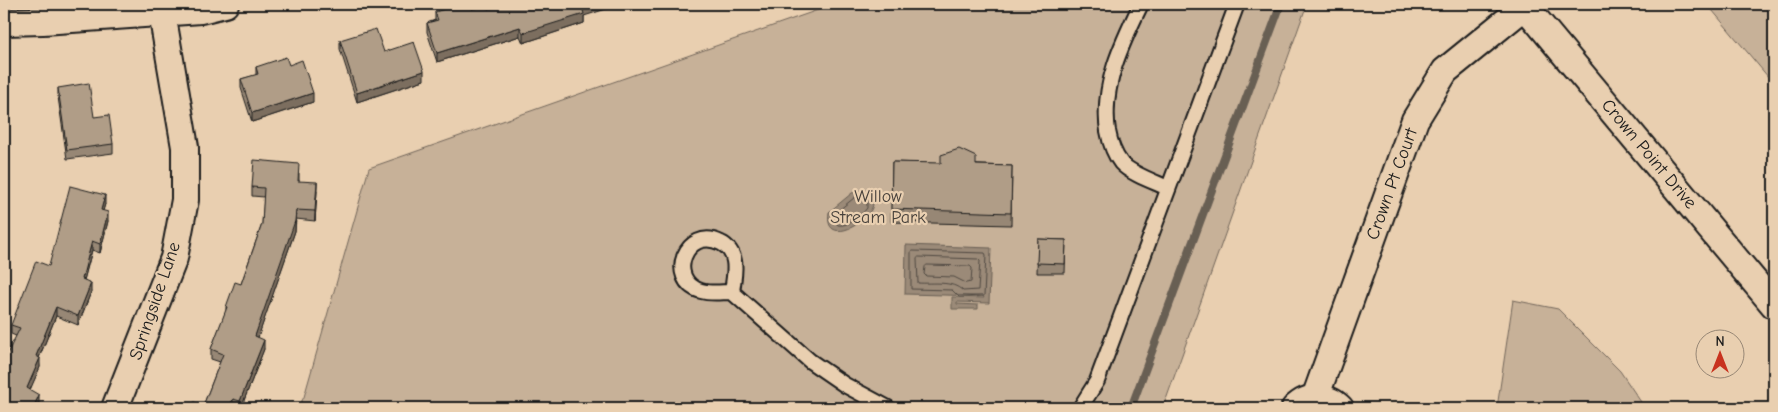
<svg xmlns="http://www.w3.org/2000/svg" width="1778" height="412" font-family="'Comic Neue',sans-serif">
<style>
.green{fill:#c7b198;stroke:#72665a}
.water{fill:#9b8a78;stroke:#685e53}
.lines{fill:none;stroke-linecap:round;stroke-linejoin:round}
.shore{stroke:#4f4841;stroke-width:1}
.stream{stroke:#685e53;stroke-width:8}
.lane-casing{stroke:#1c1c1c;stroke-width:18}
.street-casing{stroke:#1c1c1c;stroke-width:30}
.lane{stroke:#e9cfb0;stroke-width:14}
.street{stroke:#e9cfb0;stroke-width:26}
.wall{fill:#978774;stroke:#1c1c1c}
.shaded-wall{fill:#7b6e5e;stroke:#1c1c1c}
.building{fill:#b09d87;stroke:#1c1c1c}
.labels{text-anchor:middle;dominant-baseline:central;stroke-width:4.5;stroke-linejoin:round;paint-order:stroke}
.street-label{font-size:18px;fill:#1c1c1c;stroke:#e9cfb0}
.park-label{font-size:18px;fill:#47413b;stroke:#e9cfb0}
</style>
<rect width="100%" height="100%" fill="#e9cfb0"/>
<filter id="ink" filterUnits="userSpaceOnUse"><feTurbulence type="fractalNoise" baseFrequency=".02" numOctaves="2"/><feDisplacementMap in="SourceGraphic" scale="10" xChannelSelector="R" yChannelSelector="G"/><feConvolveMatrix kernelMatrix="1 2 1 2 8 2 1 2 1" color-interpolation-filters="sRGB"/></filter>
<g filter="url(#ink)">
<g class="green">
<path d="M 835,4 L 1307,4 L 1163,408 L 298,408 L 304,397 L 369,168 Z"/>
<path d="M 1707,4 L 1774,4 L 1774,84 Z"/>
<path d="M 1513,300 L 1558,309 L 1620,371 L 1645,408 L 1497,408 Z"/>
</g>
<g class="water">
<path d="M 858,191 C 907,199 821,261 829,212 L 852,193 Z"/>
<path d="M 906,245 L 991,248 L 989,303 L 957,302 L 957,304 L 978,305 L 978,309 L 952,309 L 952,297 L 984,298 L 983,296 L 905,294 Z"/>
</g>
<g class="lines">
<g class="shore">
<path d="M 859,196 L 867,200 L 867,208 C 861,216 848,227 838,225 L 833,219 L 834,214 L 854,198 Z"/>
<path d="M 913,251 L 985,253 L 986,255 L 984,296 L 959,297 L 952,290 L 911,289 L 911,253 Z"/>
<path d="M 919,257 L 978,259 L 980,261 L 978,290 L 963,291 C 952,280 933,284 918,283 L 917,259 Z"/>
<path d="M 927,265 L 970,266 L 972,268 L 971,282 L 966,283 L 954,277 L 926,276 L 924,274 L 925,267 Z"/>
</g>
<path class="stream" d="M 1131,408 L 1281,4"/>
<g class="lane-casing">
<g id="lane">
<path d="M 1141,4 C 1122,43 1101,86 1108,131 C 1110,142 1114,154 1121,163 C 1131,174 1155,182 1168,188"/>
<path d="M 732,292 C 733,282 736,271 734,261 C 733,254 728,246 721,243 C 686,225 665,280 701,291 C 711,294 722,292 732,292 L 810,361 L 845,385 L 888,408"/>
<path d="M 1080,408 L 1097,381 L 1237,4"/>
</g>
</g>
<g class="street-casing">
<g id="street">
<path d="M 1523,4 L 1774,305"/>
<path d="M 4,22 L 43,21 L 201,10 L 225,4"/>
<path d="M 1315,398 L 1415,120 L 1445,71 L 1525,6"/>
<path d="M 115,408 L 174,258 L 185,200 L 185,147 L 162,13"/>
<path d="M 1295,408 C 1308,395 1327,395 1340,408"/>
</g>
</g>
<use href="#lane" class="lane"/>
<use href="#street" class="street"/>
</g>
<g class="wall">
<path d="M 472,9 L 584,16 L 584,23 L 523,43 L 520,36 L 437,62 L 427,32 L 427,23 L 435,20 L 435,12 Z"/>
<path d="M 340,40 L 384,52 L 424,80 L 357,102 L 340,49 Z"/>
<path d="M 289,65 L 313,102 L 252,122 L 241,88 L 241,79 L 256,75 L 256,67 Z"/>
<path d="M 58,88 L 94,117 L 113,144 L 113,153 L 67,159 L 58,97 Z"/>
<path d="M 892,162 L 1012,166 L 1011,225 L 891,222 Z"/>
<path d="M 299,173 L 299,181 L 317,191 L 315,221 L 296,219 L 295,231 L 258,337 L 264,349 L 241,408 L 203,406 L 220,362 L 211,359 L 211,349 L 226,311 L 226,307 L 241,284 L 262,224 L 264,197 L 252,196 L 252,187 Z"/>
<path d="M 105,204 L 103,210 L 108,221 L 100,253 L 92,250 L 84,280 L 91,292 L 78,325 L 56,316 L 39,358 L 40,367 L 30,389 L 39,404 L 37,408 L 4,408 L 16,336 L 11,334 L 11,325 L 49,266 Z"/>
<path d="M 1038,239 L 1066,240 L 1065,273 L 1037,273 Z"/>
</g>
<g class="shaded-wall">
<path d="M 594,4 L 622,4 L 584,16 L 584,23 L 523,43 L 523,33 L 582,7 Z"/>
<path d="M 520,27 L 520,36 L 437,62 L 437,53 Z"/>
<path d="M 424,71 L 424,80 L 357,102 L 357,93 Z"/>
<path d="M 313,93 L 313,102 L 252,122 L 252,113 Z"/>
<path d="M 317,182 L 317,191 L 315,221 L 315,211 Z"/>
<path d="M 105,195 L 105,204 L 101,219 L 101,210 Z"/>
<path d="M 296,210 L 295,231 L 255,346 L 255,336 Z"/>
<path d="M 108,212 L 108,221 L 100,253 L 100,244 Z"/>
<path d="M 92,241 L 92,250 L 82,288 L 82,279 Z"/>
<path d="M 91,283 L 91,292 L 78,325 L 78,316 Z"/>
<path d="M 56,307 L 56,316 L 36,365 L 36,356 Z"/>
<path d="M 264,340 L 264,349 L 241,408 L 240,408 L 240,401 Z"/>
<path d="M 40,358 L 40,367 L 27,397 L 27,388 Z"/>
<path d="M 39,395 L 39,404 L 37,408 L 33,408 Z"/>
<path d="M 233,399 L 233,408 L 228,408 Z"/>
</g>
<g class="building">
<path d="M 461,4 L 471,4 L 472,9 L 487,5 L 488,9 L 506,4 L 594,4 L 582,7 L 584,14 L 523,33 L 520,27 L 437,53 L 427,23 L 438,20 L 435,12 Z"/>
<path d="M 376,29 L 384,52 L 414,42 L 424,71 L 357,93 L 340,40 Z"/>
<path d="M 286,57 L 289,65 L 302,60 L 313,93 L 252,113 L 241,79 L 258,74 L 256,67 Z"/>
<path d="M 89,83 L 94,117 L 109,115 L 113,144 L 67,150 L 58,88 Z"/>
<path d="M 959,149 L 976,157 L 976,165 L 1012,166 L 1011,213 L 891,209 L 892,162 L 941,163 L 941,155 Z"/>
<path d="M 254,160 L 299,164 L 298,181 L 317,182 L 315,211 L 296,210 L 295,221 L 255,336 L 264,340 L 240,401 L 233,399 L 228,408 L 191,408 L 194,402 L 203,406 L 223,354 L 211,349 L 227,307 L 226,307 L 235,282 L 241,284 L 262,224 L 264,188 L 252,187 Z"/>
<path d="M 70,186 L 105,195 L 101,210 L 108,212 L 100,244 L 92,241 L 82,279 L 91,283 L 78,316 L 56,307 L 36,356 L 40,358 L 27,388 L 39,395 L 33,408 L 4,408 L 4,360 L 20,328 L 11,325 L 36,261 L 49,266 Z"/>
<path d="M 1038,239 L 1066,240 L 1065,264 L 1037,263 Z"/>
</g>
</g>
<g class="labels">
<g class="street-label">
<text transform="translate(1649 154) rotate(50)">Crown Point Drive</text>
<text transform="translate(1392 184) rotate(-70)">Crown Pt Court</text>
<text transform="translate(155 301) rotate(-71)">Springside Lane</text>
</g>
<g class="park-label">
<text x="878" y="196">Willow<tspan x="878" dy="21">Stream Park</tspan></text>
</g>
</g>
<rect width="1778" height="412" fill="none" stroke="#e9cfb0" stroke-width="20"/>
<rect x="10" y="10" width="1758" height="392" fill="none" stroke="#1c1c1c" stroke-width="2" filter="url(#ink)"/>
<g transform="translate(1720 354)"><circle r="24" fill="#e9cfb0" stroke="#978775"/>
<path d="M0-4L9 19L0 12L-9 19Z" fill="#c8321e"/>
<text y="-8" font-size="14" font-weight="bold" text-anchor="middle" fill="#1c1c1c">N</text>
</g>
</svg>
